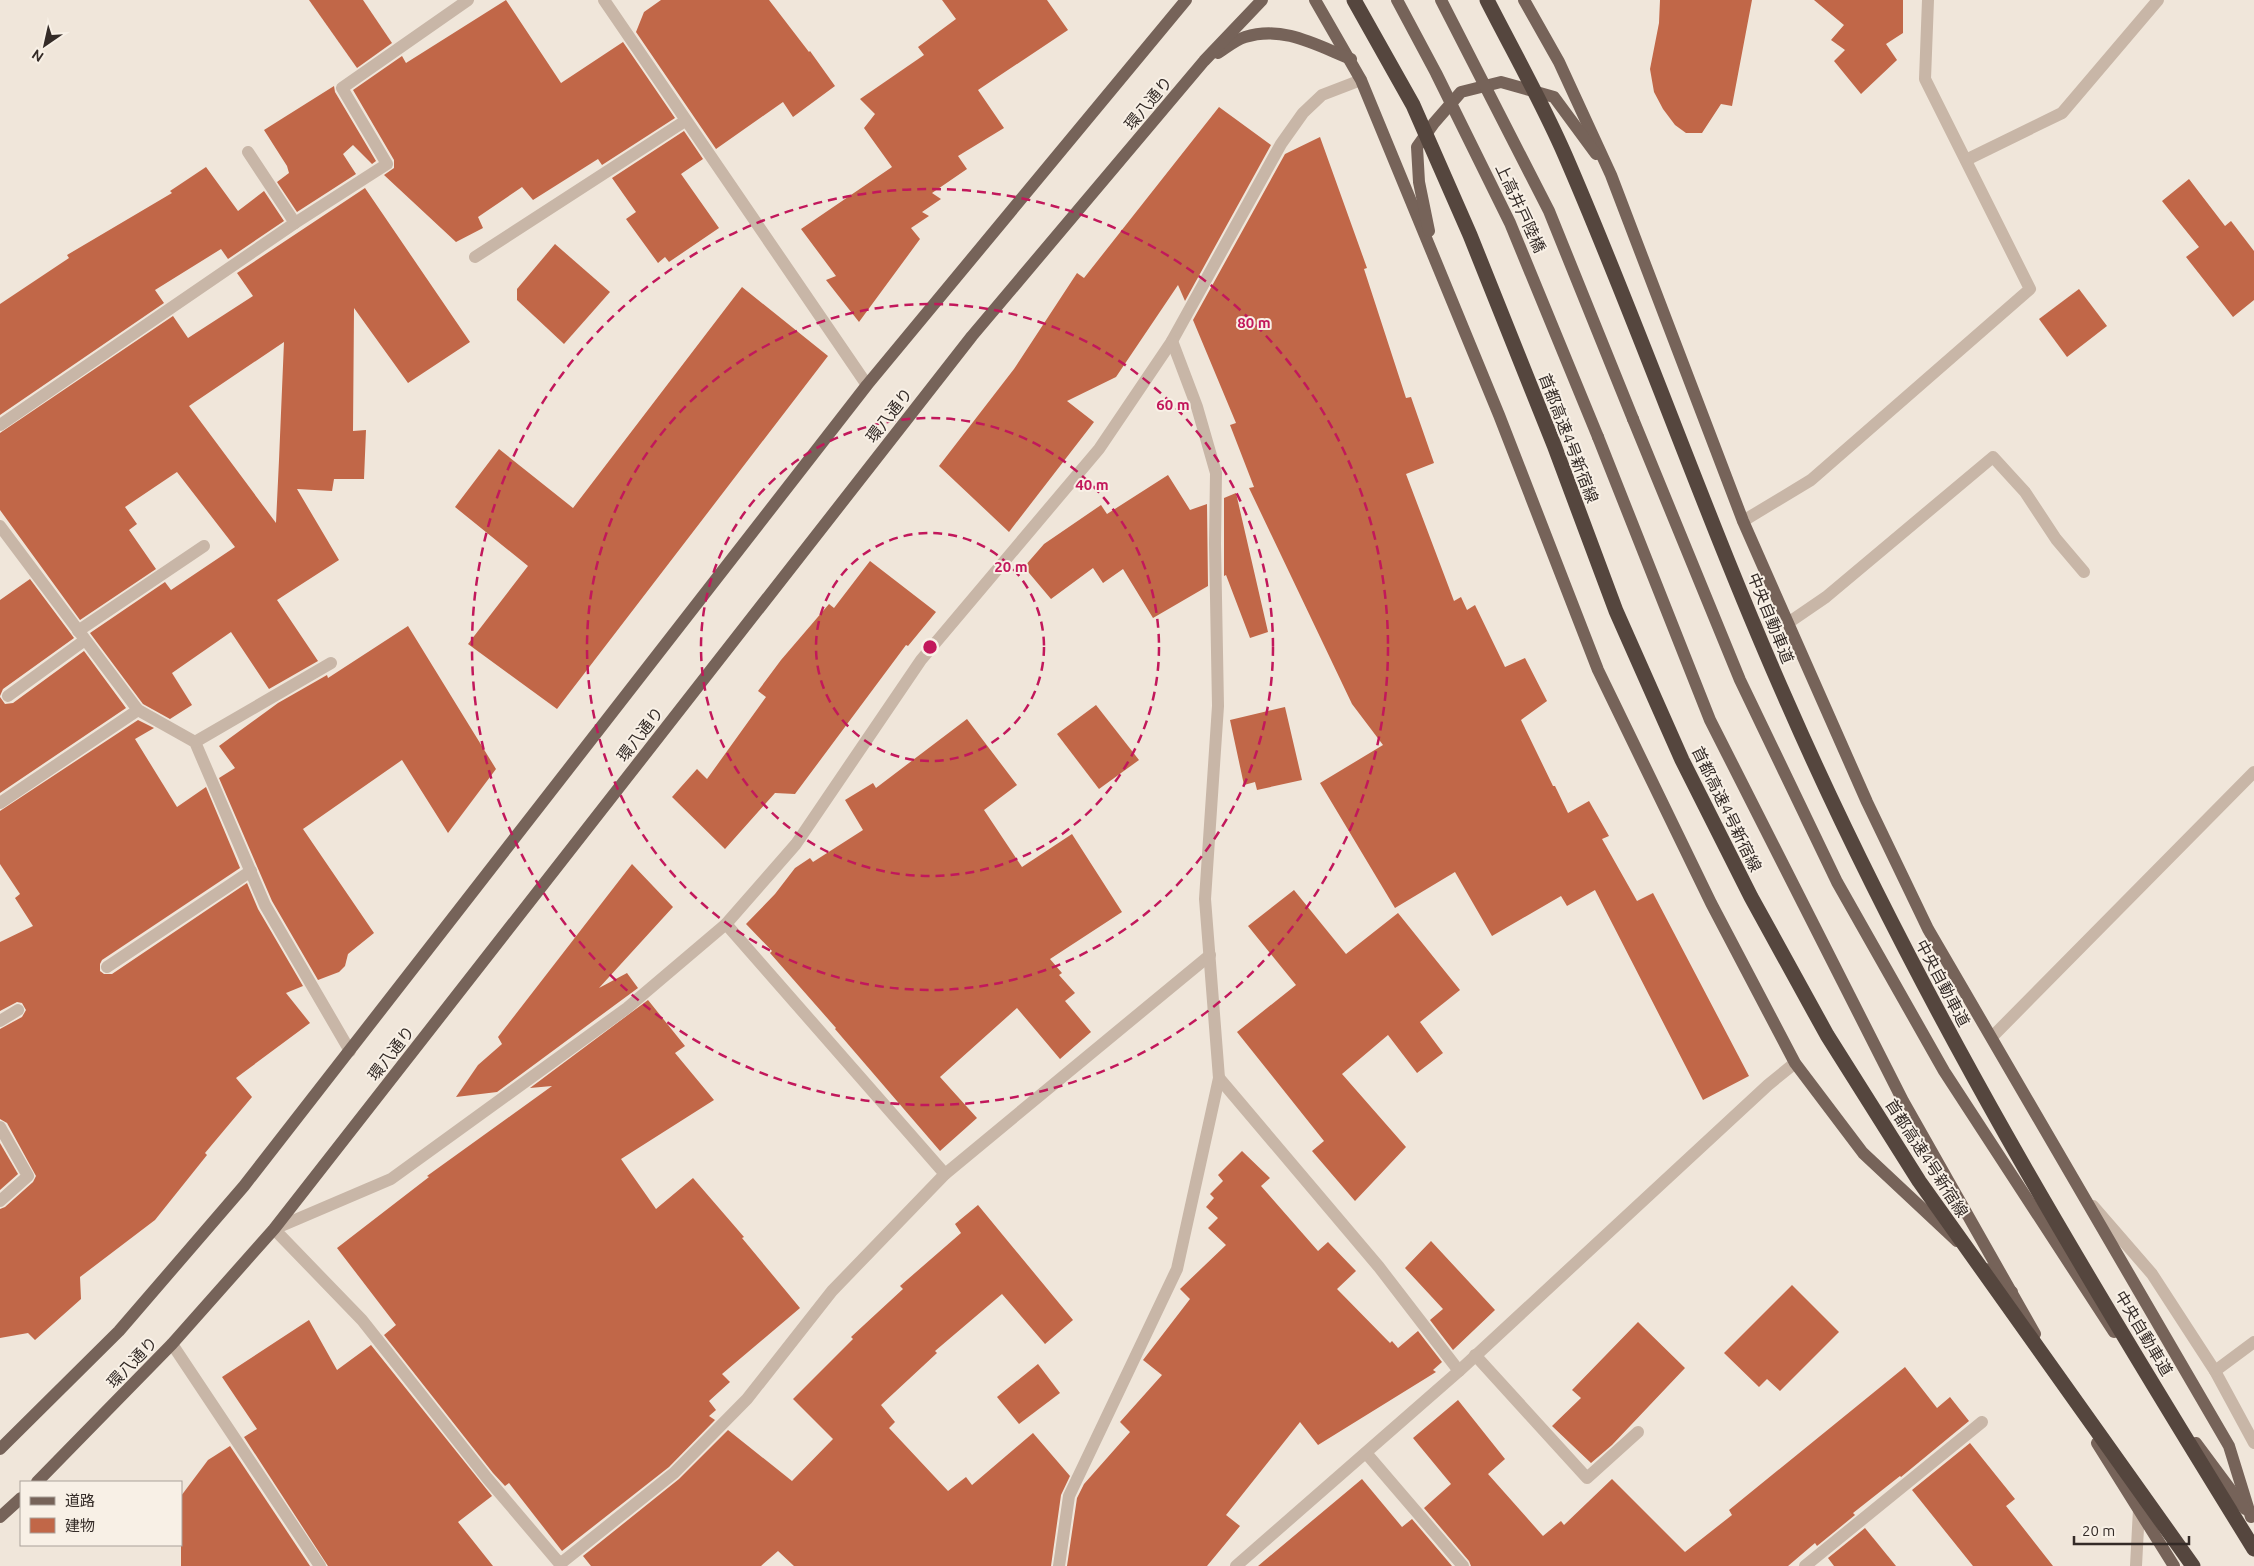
<svg xmlns="http://www.w3.org/2000/svg" width="2254" height="1566" font-family="Ubuntu,'Noto Sans JP',sans-serif">
<style>
.building{fill:#c16748;fill-rule:evenodd}
.lines{fill:none;stroke-linecap:round;stroke-linejoin:round}
.minor{stroke:#c8b6a7;stroke-width:12}
.major{stroke:#766359;stroke-width:12}
.major-bridge{stroke:#766359;stroke-width:12}
.highway-bridge{stroke:#55463e;stroke-width:15}
.ring{fill:none;stroke:#c2185b;stroke-width:2.5;stroke-dasharray:9 6}
.labels{text-anchor:middle;dominant-baseline:central;stroke-width:4;stroke-linejoin:round;paint-order:stroke}
.street-label{font-size:16px;fill:#342b27;stroke:#f8f0e6}
.centre{fill:#c2185b;stroke:#f8f0e6;stroke-width:2.5}
.ring-label{font-size:15px;text-anchor:middle;font-weight:bold;fill:#c2185b;stroke:#f8f0e6;stroke-width:4;stroke-linejoin:round;paint-order:stroke}
</style>
<rect width="100%" height="100%" fill="#f0e6da"/>
<g class="building">
<path d="M 309,0 L 363,0 L 392,43 L 357,68 Z"/>
<path d="M 506,0 L 561,83 L 623,42 L 675,118 L 602,165 L 598,159 L 533,200 L 522,187 L 478,217 L 483,228 L 456,242 L 384,175 L 394,168 L 394,160 L 353,90 L 402,56 L 406,63 Z"/>
<path d="M 661,0 L 769,0 L 809,52 L 810,51 L 835,86 L 793,117 L 783,102 L 716,149 L 636,32 L 644,12 Z"/>
<path d="M 942,0 L 1047,0 L 1068,30 L 978,90 L 1004,128 L 958,156 L 967,169 L 932,193 L 941,199 L 922,212 L 929,216 L 911,228 L 920,239 L 859,322 L 826,280 L 836,276 L 801,229 L 892,167 L 864,128 L 875,114 L 860,99 L 924,55 L 918,47 L 956,19 Z"/>
<path d="M 1660,0 L 1752,0 L 1732,106 L 1721,104 L 1702,133 L 1686,133 L 1675,125 L 1663,109 L 1654,92 L 1650,69 L 1659,23 Z"/>
<path d="M 1814,0 L 1903,0 L 1903,33 L 1886,44 L 1897,60 L 1861,94 L 1834,61 L 1845,50 L 1831,40 L 1844,25 Z"/>
<path d="M 334,86 L 335,92 L 376,161 L 372,164 L 353,145 L 343,154 L 356,174 L 297,212 L 277,182 L 289,173 L 287,166 L 264,130 Z"/>
<path d="M 1219,107 L 1271,145 L 1185,301 L 1178,285 L 1116,377 L 1067,401 L 1094,422 L 1009,532 L 939,466 L 1014,369 L 1077,273 L 1084,278 Z"/>
<path d="M 684,131 L 703,159 L 681,174 L 719,228 L 669,262 L 665,257 L 658,263 L 626,219 L 636,212 L 612,178 Z"/>
<path d="M 1320,137 L 1367,268 L 1364,269 L 1406,398 L 1411,397 L 1434,463 L 1406,474 L 1454,601 L 1461,597 L 1467,610 L 1475,605 L 1505,667 L 1525,658 L 1547,701 L 1521,720 L 1553,786 L 1555,786 L 1568,813 L 1589,801 L 1609,836 L 1602,839 L 1637,901 L 1653,893 L 1749,1076 L 1703,1100 L 1595,890 L 1567,906 L 1561,896 L 1492,936 L 1455,872 L 1395,908 L 1320,783 L 1383,745 L 1352,704 L 1249,488 L 1254,487 L 1230,425 L 1236,423 L 1193,320 L 1285,154 Z"/>
<path d="M 206,167 L 238,211 L 264,191 L 284,221 L 228,259 L 221,249 L 155,290 L 164,303 L 0,415 L 0,304 L 69,258 L 67,255 L 172,193 L 170,191 Z"/>
<path d="M 2189,179 L 2225,226 L 2231,221 L 2254,251 L 2254,300 L 2233,317 L 2186,257 L 2199,247 L 2162,201 Z"/>
<path d="M 365,188 L 470,342 L 408,383 L 354,308 L 353,431 L 366,430 L 364,479 L 334,479 L 332,491 L 297,489 L 339,560 L 277,600 L 318,661 L 269,689 L 231,632 L 172,673 L 192,705 L 170,719 L 143,704 L 90,633 L 165,582 L 171,590 L 235,547 L 177,472 L 125,507 L 137,524 L 129,530 L 156,569 L 80,620 L 0,510 L 0,433 L 173,316 L 188,338 L 253,296 L 237,273 ZM 284,342 L 279,460 L 276,523 L 189,406 Z"/>
<path d="M 555,244 L 610,292 L 564,344 L 517,300 L 517,289 Z"/>
<path d="M 742,287 L 828,356 L 557,709 L 468,644 L 528,566 L 455,507 L 499,449 L 573,508 Z"/>
<path d="M 2079,289 L 2107,326 L 2067,357 L 2039,319 Z"/>
<path d="M 1168,475 L 1190,510 L 1207,504 L 1208,586 L 1153,618 L 1123,569 L 1103,583 L 1093,568 L 1051,599 L 1024,567 L 1044,544 L 1101,505 L 1107,514 Z"/>
<path d="M 1236,493 L 1268,632 L 1250,638 L 1226,575 L 1224,576 L 1224,498 Z"/>
<path d="M 870,561 L 936,612 L 908,646 L 906,645 L 795,794 L 775,793 L 725,849 L 672,797 L 697,769 L 707,779 L 766,697 L 758,691 L 781,660 L 829,604 L 834,608 Z"/>
<path d="M 30,579 L 74,638 L 3,689 L 0,696 L 0,600 Z"/>
<path d="M 408,626 L 496,769 L 448,833 L 402,760 L 303,829 L 374,933 L 348,954 L 345,966 L 339,972 L 318,980 L 272,901 L 219,778 L 235,768 L 219,746 L 278,703 L 327,675 L 328,678 Z"/>
<path d="M 84,651 L 126,708 L 0,793 L 0,697 L 5,704 L 13,703 Z"/>
<path d="M 1096,705 L 1139,760 L 1099,789 L 1057,734 Z"/>
<path d="M 1285,707 L 1302,780 L 1257,790 L 1255,782 L 1244,785 L 1230,720 Z"/>
<path d="M 967,719 L 1017,785 L 984,810 L 1022,867 L 1072,834 L 1122,912 L 1050,959 L 1062,973 L 1059,975 L 1075,993 L 1065,1001 L 1091,1032 L 1060,1059 L 1017,1008 L 940,1077 L 977,1118 L 940,1151 L 835,1029 L 836,1028 L 770,953 L 772,951 L 746,924 L 775,894 L 795,868 L 810,858 L 813,862 L 863,830 L 845,800 L 873,783 L 876,788 Z"/>
<path d="M 138,720 L 154,728 L 135,739 L 177,807 L 206,787 L 240,868 L 102,960 L 100,964 L 100,971 L 104,974 L 112,974 L 247,883 L 258,909 L 303,986 L 286,993 L 310,1023 L 236,1078 L 252,1097 L 205,1153 L 207,1155 L 155,1220 L 80,1277 L 81,1299 L 35,1340 L 28,1333 L 0,1338 L 0,1209 L 5,1207 L 33,1182 L 36,1176 L 7,1123 L 0,1119 L 0,1029 L 22,1017 L 26,1010 L 22,1003 L 17,1002 L 0,1011 L 0,942 L 33,926 L 15,898 L 20,894 L 0,864 L 0,811 Z"/>
<path d="M 632,864 L 673,907 L 599,988 L 627,973 L 638,988 L 497,1092 L 456,1097 L 478,1065 L 502,1044 L 498,1037 Z"/>
<path d="M 1294,890 L 1346,954 L 1398,913 L 1460,990 L 1420,1022 L 1443,1053 L 1417,1073 L 1388,1035 L 1342,1074 L 1406,1147 L 1355,1201 L 1312,1151 L 1324,1141 L 1237,1032 L 1296,985 L 1248,926 Z"/>
<path d="M 648,1000 L 685,1046 L 675,1053 L 714,1100 L 621,1159 L 656,1209 L 693,1178 L 744,1237 L 742,1238 L 800,1308 L 722,1374 L 730,1382 L 709,1401 L 716,1410 L 709,1416 L 715,1420 L 669,1467 L 562,1551 L 509,1483 L 505,1486 L 493,1473 L 384,1335 L 396,1325 L 337,1248 L 429,1177 L 427,1176 L 552,1086 L 530,1088 Z"/>
<path d="M 0,1143 L 18,1174 L 0,1190 Z"/>
<path d="M 1242,1151 L 1270,1178 L 1261,1186 L 1318,1251 L 1328,1242 L 1356,1271 L 1337,1289 L 1390,1343 L 1392,1341 L 1398,1348 L 1418,1331 L 1442,1362 L 1433,1370 L 1436,1372 L 1318,1445 L 1300,1422 L 1226,1515 L 1240,1526 L 1207,1566 L 1067,1566 L 1077,1498 L 1084,1484 L 1130,1432 L 1120,1422 L 1162,1375 L 1143,1360 L 1190,1299 L 1180,1289 L 1226,1245 L 1208,1228 L 1218,1218 L 1206,1207 L 1214,1198 L 1210,1194 L 1223,1181 L 1218,1175 Z"/>
<path d="M 978,1205 L 1073,1320 L 1045,1344 L 1002,1294 L 935,1351 L 937,1353 L 881,1405 L 895,1422 L 889,1428 L 948,1491 L 966,1477 L 972,1485 L 1033,1433 L 1070,1476 L 1061,1495 L 1051,1566 L 794,1566 L 778,1551 L 761,1566 L 591,1566 L 583,1556 L 679,1479 L 728,1430 L 792,1481 L 833,1439 L 793,1399 L 853,1339 L 851,1337 L 903,1289 L 900,1286 L 961,1233 L 955,1224 Z"/>
<path d="M 1431,1241 L 1495,1310 L 1453,1350 L 1430,1320 L 1443,1309 L 1405,1268 Z"/>
<path d="M 1792,1285 L 1839,1332 L 1780,1391 L 1767,1379 L 1759,1387 L 1724,1353 Z"/>
<path d="M 309,1320 L 337,1370 L 371,1345 L 492,1496 L 458,1522 L 493,1566 L 328,1566 L 244,1437 L 257,1429 L 222,1377 Z"/>
<path d="M 1638,1322 L 1685,1368 L 1612,1445 L 1591,1463 L 1552,1426 L 1581,1398 L 1572,1390 Z"/>
<path d="M 1038,1364 L 1060,1393 L 1019,1424 L 997,1397 Z"/>
<path d="M 1905,1367 L 1937,1408 L 1950,1397 L 1969,1421 L 1901,1477 L 1900,1476 L 1853,1513 L 1855,1515 L 1817,1546 L 1815,1543 L 1788,1566 L 1471,1566 L 1469,1561 L 1424,1508 L 1451,1484 L 1413,1438 L 1458,1400 L 1505,1459 L 1488,1474 L 1543,1536 L 1561,1521 L 1564,1525 L 1612,1479 L 1685,1552 L 1732,1515 L 1729,1510 Z"/>
<path d="M 1970,1443 L 2015,1499 L 2006,1506 L 2053,1566 L 1973,1566 L 1912,1490 Z"/>
<path d="M 230,1446 L 310,1566 L 181,1566 L 181,1496 L 208,1460 Z"/>
<path d="M 1362,1479 L 1402,1527 L 1412,1519 L 1452,1566 L 1258,1566 Z"/>
<path d="M 1865,1528 L 1896,1566 L 1834,1566 L 1828,1558 Z"/>
</g>
<g class="lines">
<g class="minor">
<path d="M 604,0 L 867,385"/>
<path d="M 248,152 L 295,223"/>
<path d="M 1966,160 L 2062,113 L 2158,0"/>
<path d="M 475,257 L 685,121"/>
<path d="M 0,425 L 295,223 L 387,164 L 342,88 L 468,0"/>
<path d="M 1743,521 L 1811,480 L 2030,289 L 1925,79 L 1928,0"/>
<path d="M 0,526 L 138,710 L 195,742 L 265,905 L 350,1051"/>
<path d="M 1788,623 L 1826,597 L 1993,457 L 2025,492 L 2056,539 L 2084,572"/>
<path d="M 78,631 L 204,546"/>
<path d="M 8,696 L 85,640"/>
<path d="M 195,742 L 331,663"/>
<path d="M 0,803 L 138,710"/>
<path d="M 726,924 L 945,1174"/>
<path d="M 1210,955 L 945,1174 L 832,1291 L 747,1399 L 674,1473 L 560,1564 L 487,1478 L 362,1320 L 274,1229 L 391,1179 L 627,1008 L 726,924 L 796,844 L 921,660 L 1099,449 L 1172,341 L 1281,144 L 1303,113 L 1322,95 L 1361,80"/>
<path d="M 107,967 L 251,871"/>
<path d="M 0,1021 L 18,1010"/>
<path d="M 1992,1037 L 2254,772"/>
<path d="M 1219,1078 L 1379,1267 L 1459,1371"/>
<path d="M 0,1127 L 28,1176 L 0,1201"/>
<path d="M 2093,1206 L 2152,1274 L 2215,1371 L 2254,1443"/>
<path d="M 172,1344 L 320,1566"/>
<path d="M 1475,1355 L 1587,1478 L 1638,1432"/>
<path d="M 2215,1371 L 2254,1342"/>
<path d="M 1366,1453 L 1463,1566"/>
<path d="M 1059,1566 L 1069,1496 L 1177,1269 L 1219,1078 L 1205,899 L 1218,706 L 1215,544 L 1216,473 L 1197,407 L 1172,341"/>
<path d="M 1236,1566 L 1459,1371 L 1768,1085 L 1795,1063"/>
<path d="M 1805,1566 L 1982,1422"/>
<path d="M 2136,1566 L 2139,1509"/>
</g>
<g class="major">
<path d="M 1315,0 L 1361,80 L 1499,415 L 1598,670 L 1711,903 L 1795,1063 L 1863,1153 L 1957,1241"/>
<path d="M 1524,0 L 1559,62 L 1611,175 L 1743,521 L 1867,802 L 1928,929 L 2229,1446 L 2251,1517"/>
<path d="M 1218,53 C 1226,48 1235,40 1245,37 C 1283,25 1316,45 1351,59"/>
<path d="M 1429,231 L 1419,182 L 1417,147 L 1434,123 L 1461,92 L 1501,82 L 1554,97 L 1596,154"/>
<path d="M 1633,419 L 1740,680 L 1837,882 L 1944,1071 L 2114,1332"/>
<path d="M 1598,437 L 1710,720 L 1903,1101 L 2035,1334"/>
<path d="M 1986,1269 L 2012,1292"/>
<path d="M 2097,1443 L 2174,1566"/>
<path d="M 2196,1443 L 2245,1509"/>
<path d="M 0,1449 L 119,1331 L 244,1186 L 867,385 L 1186,0"/>
<path d="M 37,1482 L 172,1344 L 274,1229 L 972,336 L 1204,61 L 1262,0"/>
<path d="M 0,1517 L 21,1498"/>
</g>
<g class="major-bridge">
<path d="M 1397,0 L 1436,73 L 1510,223 L 1598,437"/>
<path d="M 1441,0 L 1549,211 L 1633,419"/>
</g>
<g class="highway-bridge">
<path d="M 1354,0 L 1413,105 L 1470,235 L 1554,445 L 1616,611 L 1682,760 L 1751,897 L 1827,1035 L 1919,1181 L 2193,1566"/>
<path d="M 1487,0 C 1513,51 1542,102 1565,155 C 1644,337 1708,524 1788,704 C 1917,999 2085,1276 2254,1549"/>
</g>
</g>
<g class="ring">
<circle cx="930" cy="647" r="114"/>
<circle cx="930" cy="647" r="229"/>
<circle cx="930" cy="647" r="343"/>
<circle cx="930" cy="647" r="458"/>
</g>
<g class="labels">
<g class="street-label">
<text transform="translate(1148 103) rotate(-50)">環八通り</text>
<text transform="translate(1521 208) rotate(65)">上高井戸陸橋</text>
<text transform="translate(889 415) rotate(-52)">環八通り</text>
<text transform="translate(1569 438) rotate(69)">首都高速4号新宿線</text>
<text transform="translate(1771 618) rotate(68)">中央自動車道</text>
<text transform="translate(640 734) rotate(-52)">環八通り</text>
<text transform="translate(1727 809) rotate(64)">首都高速4号新宿線</text>
<text transform="translate(1943 983) rotate(62)">中央自動車道</text>
<text transform="translate(391 1053) rotate(-52)">環八通り</text>
<text transform="translate(1927 1158) rotate(57)">首都高速4号新宿線</text>
<text transform="translate(2144 1333) rotate(59)">中央自動車道</text>
<text transform="translate(132 1362) rotate(-46)">環八通り</text>
</g>
</g>
<circle cx="930" cy="647" r="8" class="centre"/>
<g class="ring-label">
<text x="1254" y="328">80 m</text>
<text x="1173" y="410">60 m</text>
<text x="1092" y="490">40 m</text>
<text x="1011" y="572">20 m</text>
</g>
<rect x="20" y="1481" width="162" height="65" fill="#f8f0e6" stroke="#aaa19a"/>
<rect x="30" y="1497" width="25" height="8" fill="#766359" stroke="#aaa19a"/>
<text x="65" y="1506" font-size="15" fill="#342b27">道路</text>
<rect x="30" y="1518" width="25" height="15" fill="#c16748" stroke="#aaa19a"/>
<text x="65" y="1531" font-size="15" fill="#342b27">建物</text>
<g transform="translate(45 45) rotate(214)" stroke="#f8f0e6" stroke-width="4" paint-order="stroke">
<path d="M0-4L9 19L0 12L-9 19Z" fill="#342b27"/>
<text y="-8" font-size="14" font-weight="bold" text-anchor="middle" fill="#342b27">N</text>
</g>
<path d="M2074 1536v8h115v-8" fill="none" stroke="#342b27" stroke-width="2.5"/>
<text x="2082" y="1536" font-size="15" fill="#342b27" stroke="#f8f0e6" stroke-width="4" paint-order="stroke">20 m</text>
</svg>
